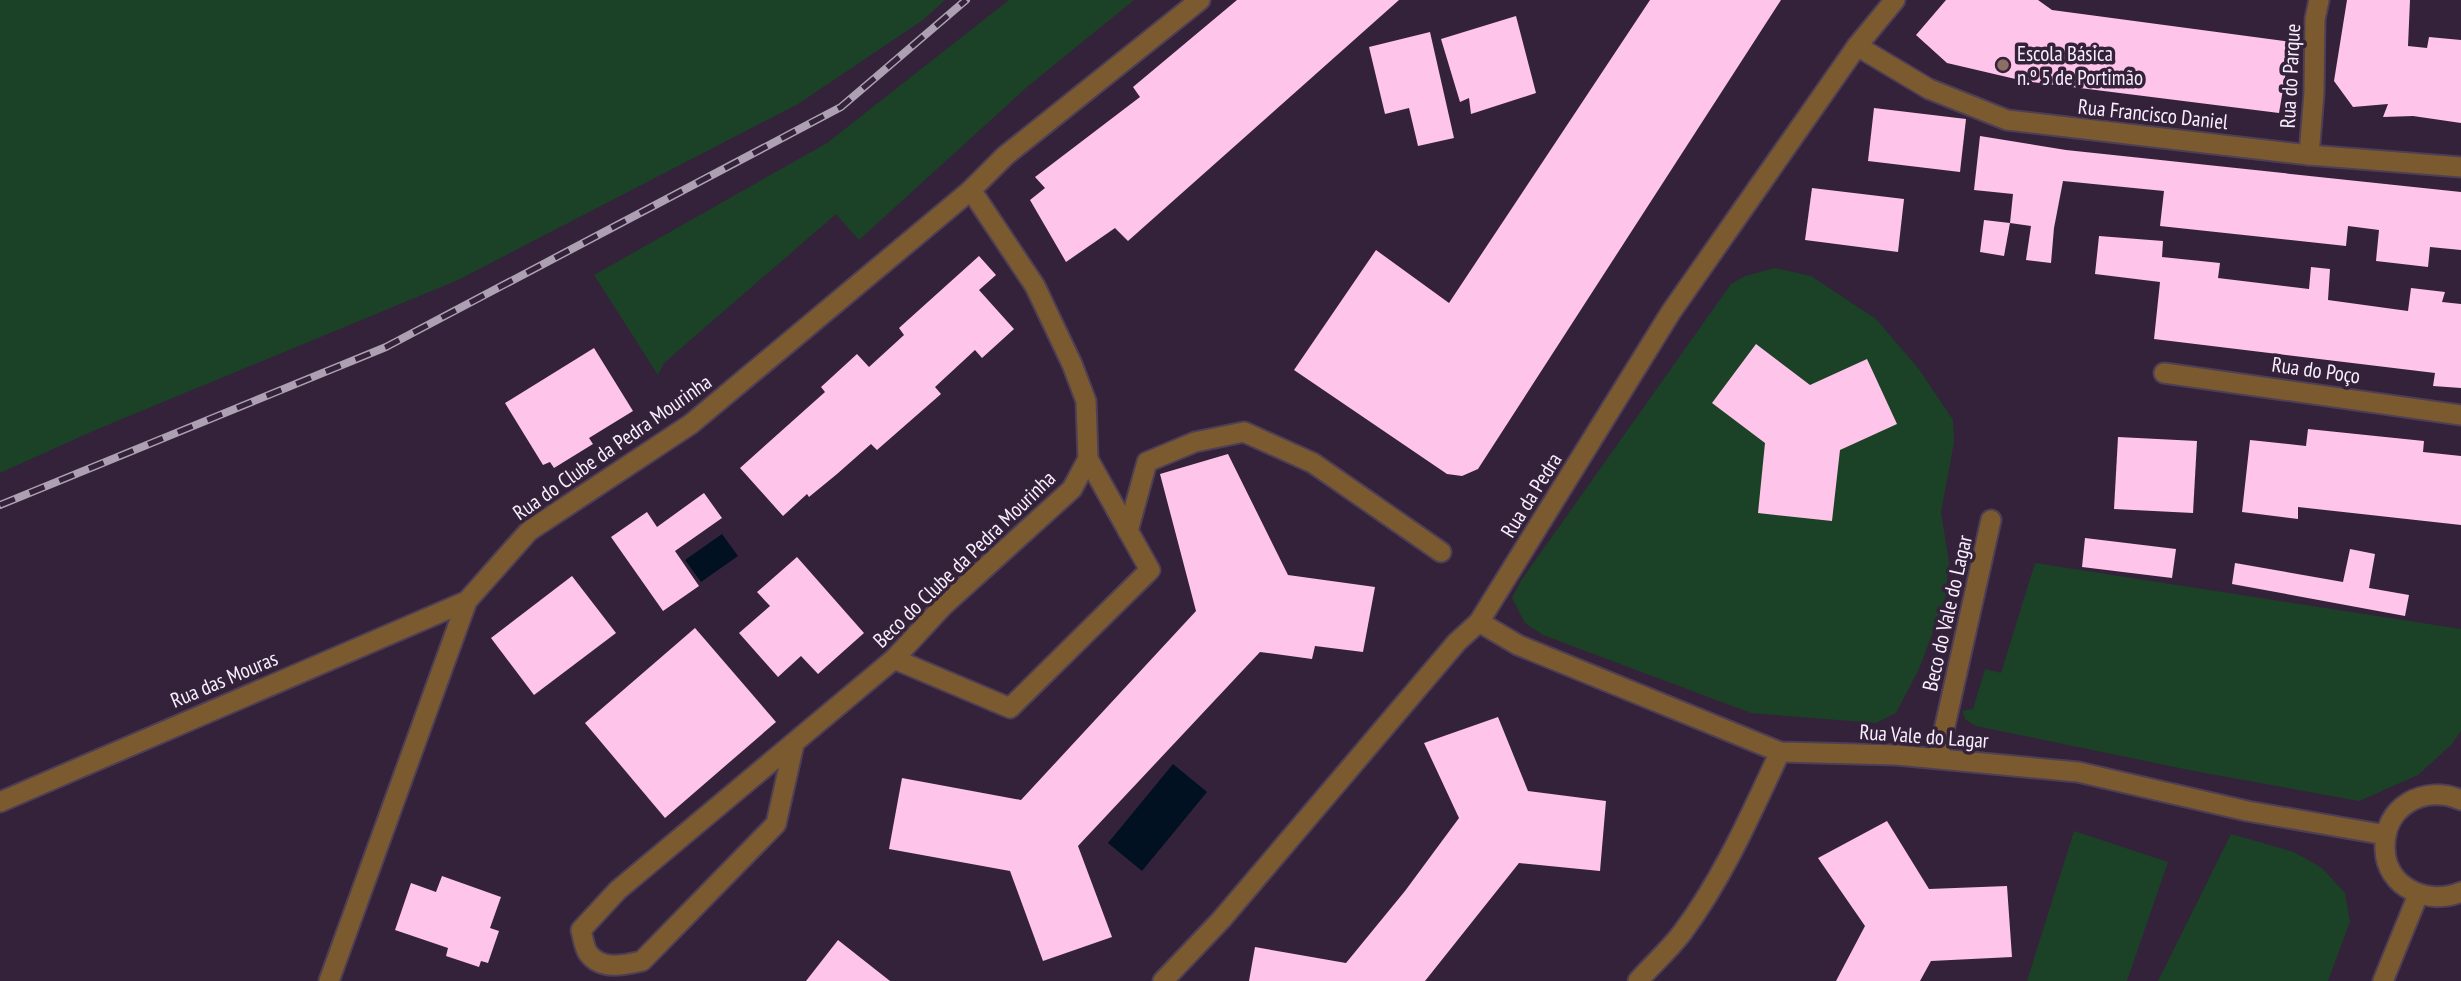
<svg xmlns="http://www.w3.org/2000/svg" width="2461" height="981" font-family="'PT Sans Narrow',sans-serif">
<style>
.green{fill:#1b4227}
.water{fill:#011121}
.building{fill:#fec4ea}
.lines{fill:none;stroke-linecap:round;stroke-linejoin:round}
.service-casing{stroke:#4f3f55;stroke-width:23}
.minor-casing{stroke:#4f3f55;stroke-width:23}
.tertiary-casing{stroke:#4f3f55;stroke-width:23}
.service{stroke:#7c5a30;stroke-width:19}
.minor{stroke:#7c5a30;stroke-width:19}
.tertiary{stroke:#7c5a30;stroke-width:19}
.rail-casing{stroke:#ada0b3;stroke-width:8}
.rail{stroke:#33223a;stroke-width:5;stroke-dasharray:16;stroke-linecap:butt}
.education-dot{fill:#8d6e63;stroke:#33223a;stroke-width:2.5}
.labels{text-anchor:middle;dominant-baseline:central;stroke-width:7;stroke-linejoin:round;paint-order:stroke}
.poi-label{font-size:21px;fill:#f9eefe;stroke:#33223a;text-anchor:start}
.street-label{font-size:21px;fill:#f9eefe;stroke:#33223a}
</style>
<rect width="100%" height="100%" fill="#33223a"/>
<g class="green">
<path d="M 0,0 L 945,0 L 923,20 L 798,104 L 458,280 L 93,431 L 0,473 Z"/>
<path d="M 1009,0 L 1134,0 L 1027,87 L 859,240 L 836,214 L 664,363 L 658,375 L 594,275 L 827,143 Z"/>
<path d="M 1775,268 L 1811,276 L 1876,319 L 1918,368 L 1953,420 L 1954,442 L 1941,512 L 1949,563 L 1945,600 L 1919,669 L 1896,713 L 1876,723 L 1751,713 L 1543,635 L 1525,623 L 1512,598 L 1520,582 L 1731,284 L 1745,276 Z"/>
<path d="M 2035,563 L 2461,629 L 2461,731 L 2452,744 L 2418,775 L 2359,801 L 2194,771 L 1976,726 L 1966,720 L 1962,711 L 1973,709 L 1985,669 L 2001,673 Z"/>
<path d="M 2074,831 L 2168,862 L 2127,981 L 2027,981 Z"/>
<path d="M 2231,834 L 2294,852 L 2322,868 L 2345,893 L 2350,922 L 2328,981 L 2158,981 Z"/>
</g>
<g class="water">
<path d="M 722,534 L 738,556 L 701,582 L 685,560 Z"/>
<path d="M 1173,764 L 1207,792 L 1142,871 L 1108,843 Z"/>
</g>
<g class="building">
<path d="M 1237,0 L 1399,0 L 1128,241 L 1115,228 L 1066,262 L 1030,200 L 1045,188 L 1035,177 L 1140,97 L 1133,87 Z"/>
<path d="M 1650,0 L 1781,0 L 1478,469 L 1462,476 L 1447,474 L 1294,370 L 1376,250 L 1449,303 Z"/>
<path d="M 1946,0 L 2038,0 L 2052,10 L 2291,42 L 2279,113 L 2024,81 L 1947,63 L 1916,35 Z"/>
<path d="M 2347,0 L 2410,0 L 2408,46 L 2427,48 L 2429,37 L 2461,40 L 2461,123 L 2413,116 L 2383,117 L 2388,104 L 2353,107 L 2334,81 Z"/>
<path d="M 1516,16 L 1536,93 L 1471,114 L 1469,98 L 1460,102 L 1441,39 Z"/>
<path d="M 1430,32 L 1454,138 L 1418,146 L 1409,108 L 1385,114 L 1369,47 Z"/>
<path d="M 1874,108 L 1966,119 L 1960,172 L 1868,161 Z"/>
<path d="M 1980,136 L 2066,150 L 2461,192 L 2461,250 L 2430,247 L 2428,267 L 2376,261 L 2379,230 L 2348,226 L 2346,246 L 2160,226 L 2164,191 L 2063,181 L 2054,228 L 2051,263 L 2026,260 L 2031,226 L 2010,223 L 2013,194 L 1974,190 Z"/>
<path d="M 1812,188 L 1904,199 L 1898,252 L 1805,240 Z"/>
<path d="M 1984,220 L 2010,223 L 2004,256 L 1980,252 Z"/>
<path d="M 2099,236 L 2163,241 L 2162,257 L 2220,263 L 2218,278 L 2309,289 L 2311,267 L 2330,269 L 2328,300 L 2408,311 L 2411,288 L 2445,292 L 2442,302 L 2461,304 L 2461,388 L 2433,386 L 2435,373 L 2154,339 L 2160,282 L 2095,274 Z"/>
<path d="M 979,256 L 996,275 L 979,290 L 1014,329 L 982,358 L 975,350 L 935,387 L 941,394 L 877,450 L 871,444 L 837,474 L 809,497 L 807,494 L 783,516 L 740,468 L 825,392 L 821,387 L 857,354 L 869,367 L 904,335 L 899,328 Z"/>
<path d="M 1756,344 L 1810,385 L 1867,359 L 1897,424 L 1840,450 L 1832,521 L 1758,513 L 1765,443 L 1712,403 Z"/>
<path d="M 594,348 L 633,411 L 589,438 L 593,444 L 554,468 L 550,462 L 543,465 L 505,403 Z"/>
<path d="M 2308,429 L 2424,441 L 2423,452 L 2461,456 L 2461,525 L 2298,507 L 2298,519 L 2242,512 L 2250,440 L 2306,446 Z"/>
<path d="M 2118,437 L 2197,441 L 2193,513 L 2114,509 Z"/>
<path d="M 1228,454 L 1288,575 L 1375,587 L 1363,652 L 1315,646 L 1312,659 L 1260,652 L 1078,846 L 1112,937 L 1043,961 L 1010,871 L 889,849 L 902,778 L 1021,800 L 1196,611 L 1160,474 Z"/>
<path d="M 704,493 L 722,518 L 675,551 L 699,586 L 663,611 L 611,537 L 647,512 L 657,527 Z"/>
<path d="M 2085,538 L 2176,549 L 2172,578 L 2082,567 Z"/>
<path d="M 2350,549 L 2375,554 L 2369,588 L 2409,595 L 2405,616 L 2232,584 L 2235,563 L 2343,582 Z"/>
<path d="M 797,557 L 864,633 L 818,674 L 801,656 L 778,677 L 739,633 L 770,606 L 757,592 Z"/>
<path d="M 572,576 L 616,633 L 534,695 L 491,638 Z"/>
<path d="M 695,628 L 776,722 L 665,818 L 585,723 Z"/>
<path d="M 1498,717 L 1528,791 L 1606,801 L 1600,871 L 1519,863 L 1425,981 L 1249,981 L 1255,947 L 1346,963 L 1405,891 L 1459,818 L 1424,743 Z"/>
<path d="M 1887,821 L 1929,889 L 2007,886 L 2012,957 L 1931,961 L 1920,981 L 1836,981 L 1865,926 L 1818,858 Z"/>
<path d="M 442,876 L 501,897 L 490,928 L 499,931 L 488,963 L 481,961 L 479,967 L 446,956 L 448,948 L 395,930 L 411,883 L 436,892 Z"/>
<path d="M 838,940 L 890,981 L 806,981 Z"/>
</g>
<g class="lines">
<g class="service-casing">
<g id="service">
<path d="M 1128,531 L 1147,462 L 1195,442 L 1244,432 L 1313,463 L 1441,552"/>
<path d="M 894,659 L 1010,708 L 1150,570 L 1088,459"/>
</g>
</g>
<g class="minor-casing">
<g id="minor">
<path d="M 1857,46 L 1929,89 L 2007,120 L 2309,155 L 2461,167"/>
<path d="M 2309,155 L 2314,93 L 2315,19 L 2319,0"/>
<path d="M 2164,373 L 2461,415"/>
<path d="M 794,744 L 776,824 L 642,961 C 624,965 601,971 588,953 C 584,947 583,937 581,930 L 618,890 L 894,659 L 943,606 L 1072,489 L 1088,459 L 1086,401 L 1072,364 L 1035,286 L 971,190"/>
<path d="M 1938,757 L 1991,520"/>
<path d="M 0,802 L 467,601"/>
<path d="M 329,981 L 467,601 L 529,531 L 691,424 L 971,190 L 1005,156 L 1200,0"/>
<path d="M 1638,981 C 1652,965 1669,950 1682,933 C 1723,878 1751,814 1780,752"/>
<path d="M 2383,981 L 2418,895"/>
</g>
</g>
<g class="tertiary-casing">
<g id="tertiary">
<path d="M 1479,622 L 1518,645 L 1780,752 L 1897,755 L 2078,772 L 2247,811 L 2386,835"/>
<path d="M 2461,800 C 2425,784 2383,806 2385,849 C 2386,888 2429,906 2461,892"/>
<path d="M 1163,981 L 1221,920 L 1457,642 L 1479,622 L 1671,312 L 1857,46 L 1895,0"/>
</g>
</g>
<use href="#service" class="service"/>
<use href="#minor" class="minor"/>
<use href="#tertiary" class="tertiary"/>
<g class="rail-casing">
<path id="rail" d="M 0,505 L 386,347 L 841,107 L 966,0"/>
</g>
<use href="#rail" class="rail"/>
</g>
<circle class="education-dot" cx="2003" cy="65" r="7"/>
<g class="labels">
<g class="poi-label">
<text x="2017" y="53">Escola Básica<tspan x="2017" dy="24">n.º 5 de Portimão</tspan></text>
</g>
<g class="street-label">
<text transform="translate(2290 76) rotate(-87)">Rua do Parque</text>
<text transform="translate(2153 114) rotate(6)">Rua Francisco Daniel</text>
<text transform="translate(2316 370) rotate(8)">Rua do Poço</text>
<text transform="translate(612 447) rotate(-35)">Rua do Clube da Pedra Mourinha</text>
<text transform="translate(1531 495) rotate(-58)">Rua da Pedra</text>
<text transform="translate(964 559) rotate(-44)">Beco do Clube da Pedra Mourinha</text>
<text transform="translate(1947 613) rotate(-77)">Beco do Vale do Lagar</text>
<text transform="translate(224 679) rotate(-23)">Rua das Mouras</text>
<text transform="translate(1924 736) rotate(4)">Rua Vale do Lagar</text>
</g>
</g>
</svg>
